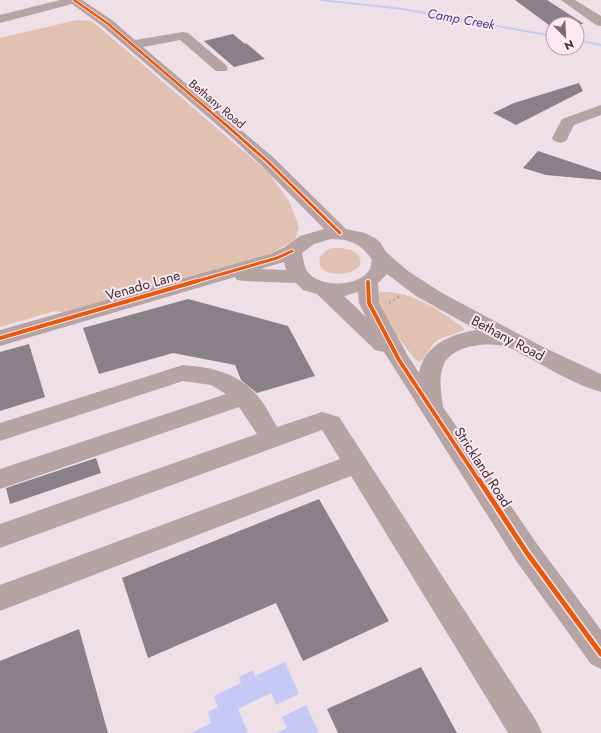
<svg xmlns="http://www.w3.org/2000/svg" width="601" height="733" font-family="Jost,sans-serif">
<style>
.green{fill:#e0c1b2}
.water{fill:#c6c8f6}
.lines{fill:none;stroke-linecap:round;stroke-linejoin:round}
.stream{fill:#c6c8f6;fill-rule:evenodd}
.building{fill:#8a8087}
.path{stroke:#b5a6a8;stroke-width:2.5;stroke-dasharray:2 3;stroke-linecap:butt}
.minor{fill:#b6a3a3;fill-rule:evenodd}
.cycleway-far3-casing{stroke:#ffe8f2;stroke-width:4}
.cycleway-far2-casing{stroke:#ffe8f2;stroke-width:5}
.cycleway-far1-casing{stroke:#ffe8f2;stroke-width:6}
.cycleway-casing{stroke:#ffe8f2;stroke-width:8}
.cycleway-far3{stroke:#e8590c;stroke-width:2.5}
.cycleway-far2{stroke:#e8590c;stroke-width:3}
.cycleway-far1{stroke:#e8590c;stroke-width:4}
.cycleway{stroke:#e8590c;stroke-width:5}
.labels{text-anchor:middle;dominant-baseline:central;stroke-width:4;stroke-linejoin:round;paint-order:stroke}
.far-street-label{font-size:12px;fill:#3a2f34;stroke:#ffe8f2}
.far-water-label{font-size:13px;font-style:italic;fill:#40409a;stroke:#ffe8f2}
.street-label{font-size:14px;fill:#3a2f34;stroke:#ffe8f2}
</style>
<rect width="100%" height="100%" fill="#efdfe7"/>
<g class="green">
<path d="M 77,20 L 92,21 L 268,172 L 289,201 L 299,227 L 295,240 L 264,257 L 67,313 L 55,311 L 0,327 L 0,38 Z"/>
<path d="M 333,248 C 341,248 351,248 357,254 C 376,274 313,285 320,257 L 327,250 Z"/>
<path d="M 381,292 C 413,291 441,311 465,329 C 456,335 444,335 435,342 C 429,348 425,360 419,362 L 414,358 C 405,345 372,308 378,293 Z"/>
</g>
<g class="water">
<path d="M 285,662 L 299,694 L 276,705 L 271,693 L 238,709 L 248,733 L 191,733 L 211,723 L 208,712 L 218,707 L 214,696 L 241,683 L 239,677 L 253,670 L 255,676 Z"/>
<path d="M 306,705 L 319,733 L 277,733 L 287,728 L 282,717 Z"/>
</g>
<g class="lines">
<g class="stream">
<path d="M 319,0 L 330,0 L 403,8 L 553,35 L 553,37 L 403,10 L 321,1 Z"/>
<path d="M 577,39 L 601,44 L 601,46 L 577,41 Z"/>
</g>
</g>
<g class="building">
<path d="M 515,0 L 547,0 L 584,24 L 553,24 L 553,28 Z"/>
<path d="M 233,34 L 245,44 L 246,43 L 265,59 L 234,67 L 204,41 Z"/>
<path d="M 579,83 L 583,91 L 516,125 L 493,113 L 514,103 Z"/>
<path d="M 538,151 L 601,172 L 601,180 L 546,175 L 523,168 Z"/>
<path d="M 188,299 L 288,326 L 315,376 L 257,393 L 241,380 L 235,365 L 173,353 L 99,374 L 83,328 Z"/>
<path d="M 29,344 L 45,397 L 0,411 L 0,352 Z"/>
<path d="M 96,458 L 101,473 L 10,504 L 6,488 Z"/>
<path d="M 319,499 L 389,621 L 303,661 L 276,603 L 148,658 L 122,578 Z"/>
<path d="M 79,629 L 108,733 L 0,733 L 0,661 Z"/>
<path d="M 421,667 L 457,733 L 338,733 L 327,709 Z"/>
</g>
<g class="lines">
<path class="path" d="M 389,303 L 400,296"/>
<g class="minor">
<path d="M 60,0 L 82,0 L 112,20 L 135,40 L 183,32 L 188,33 L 226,65 L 228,68 L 226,71 L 216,71 L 180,40 L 143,47 L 274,158 L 346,229 L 365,233 L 375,238 L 380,242 L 386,252 L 408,271 L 442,293 L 543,347 L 601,374 L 601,392 C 576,385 552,370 529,358 C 522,355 515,349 507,347 C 490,341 452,345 444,364 C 438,377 441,393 443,407 L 537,544 L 601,630 L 601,669 L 591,664 L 517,562 L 384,352 L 375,350 L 317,294 L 303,290 L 296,283 L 244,281 L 237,280 L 235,277 L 0,346 L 0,330 L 270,254 L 285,247 L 300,236 L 324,229 L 262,166 L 230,136 L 102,26 L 72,4 L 0,23 L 0,15 ZM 331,239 C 350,239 362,244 372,260 C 371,263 371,266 370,269 C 359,288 318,288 307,271 C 304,266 303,258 302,253 L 314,244 ZM 284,262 L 286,270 L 260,269 ZM 387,274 L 416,296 L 477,330 C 451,334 425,344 419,373 L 408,356 L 379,303 L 378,283 ZM 358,292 L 359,303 L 366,317 L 344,296 Z"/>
<path d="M 561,0 L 575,0 L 601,16 L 601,26 L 596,25 Z"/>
<path d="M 601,105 L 601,115 L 574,125 L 566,141 L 560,143 L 554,141 L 552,138 L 562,119 Z"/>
<path d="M 183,365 C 209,367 235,372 253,391 C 263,400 270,415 277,427 L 322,412 L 339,417 L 537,722 L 542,733 L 508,733 L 351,476 L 0,611 L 0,585 L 340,459 L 322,430 L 0,548 L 0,524 L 257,434 L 239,407 L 0,489 L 0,469 L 226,394 L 211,385 L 183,381 L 0,441 L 0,423 Z"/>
</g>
<g class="cycleway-far3-casing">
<path id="cycleway-far3" d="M 74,0 L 107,23 L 226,125"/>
</g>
<g class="cycleway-far2-casing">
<g id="cycleway-far2">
<path d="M 225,124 L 268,162 L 340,233"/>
<path d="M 194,282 L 277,258 L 292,251"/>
</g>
</g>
<g class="cycleway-far1-casing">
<g id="cycleway-far1">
<path d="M 368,282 L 369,303 L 399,360 L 479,481"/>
<path d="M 0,338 L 197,281"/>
</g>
</g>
<g class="cycleway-casing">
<path id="cycleway" d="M 479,480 L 527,553 L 601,654"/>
</g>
<use href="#cycleway-far3" class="cycleway-far3"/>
<use href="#cycleway-far2" class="cycleway-far2"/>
<use href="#cycleway-far1" class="cycleway-far1"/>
<use href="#cycleway" class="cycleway"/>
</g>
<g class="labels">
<g class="far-street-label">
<text transform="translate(217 104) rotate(40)">Bethany Road</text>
</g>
<g class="far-water-label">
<text transform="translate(461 19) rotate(10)">Camp Creek</text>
</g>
<g class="street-label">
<text transform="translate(143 285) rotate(-16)">Venado Lane</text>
<text transform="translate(508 338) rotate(28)">Bethany Road</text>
<text transform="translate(483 467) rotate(57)">Strickland Road</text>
</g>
</g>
<g transform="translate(565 36) rotate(156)"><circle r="19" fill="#ffe8f2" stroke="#b09ea6"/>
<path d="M0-3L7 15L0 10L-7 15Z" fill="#796d73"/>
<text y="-6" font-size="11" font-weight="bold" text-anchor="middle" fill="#3a2f34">N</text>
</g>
</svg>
